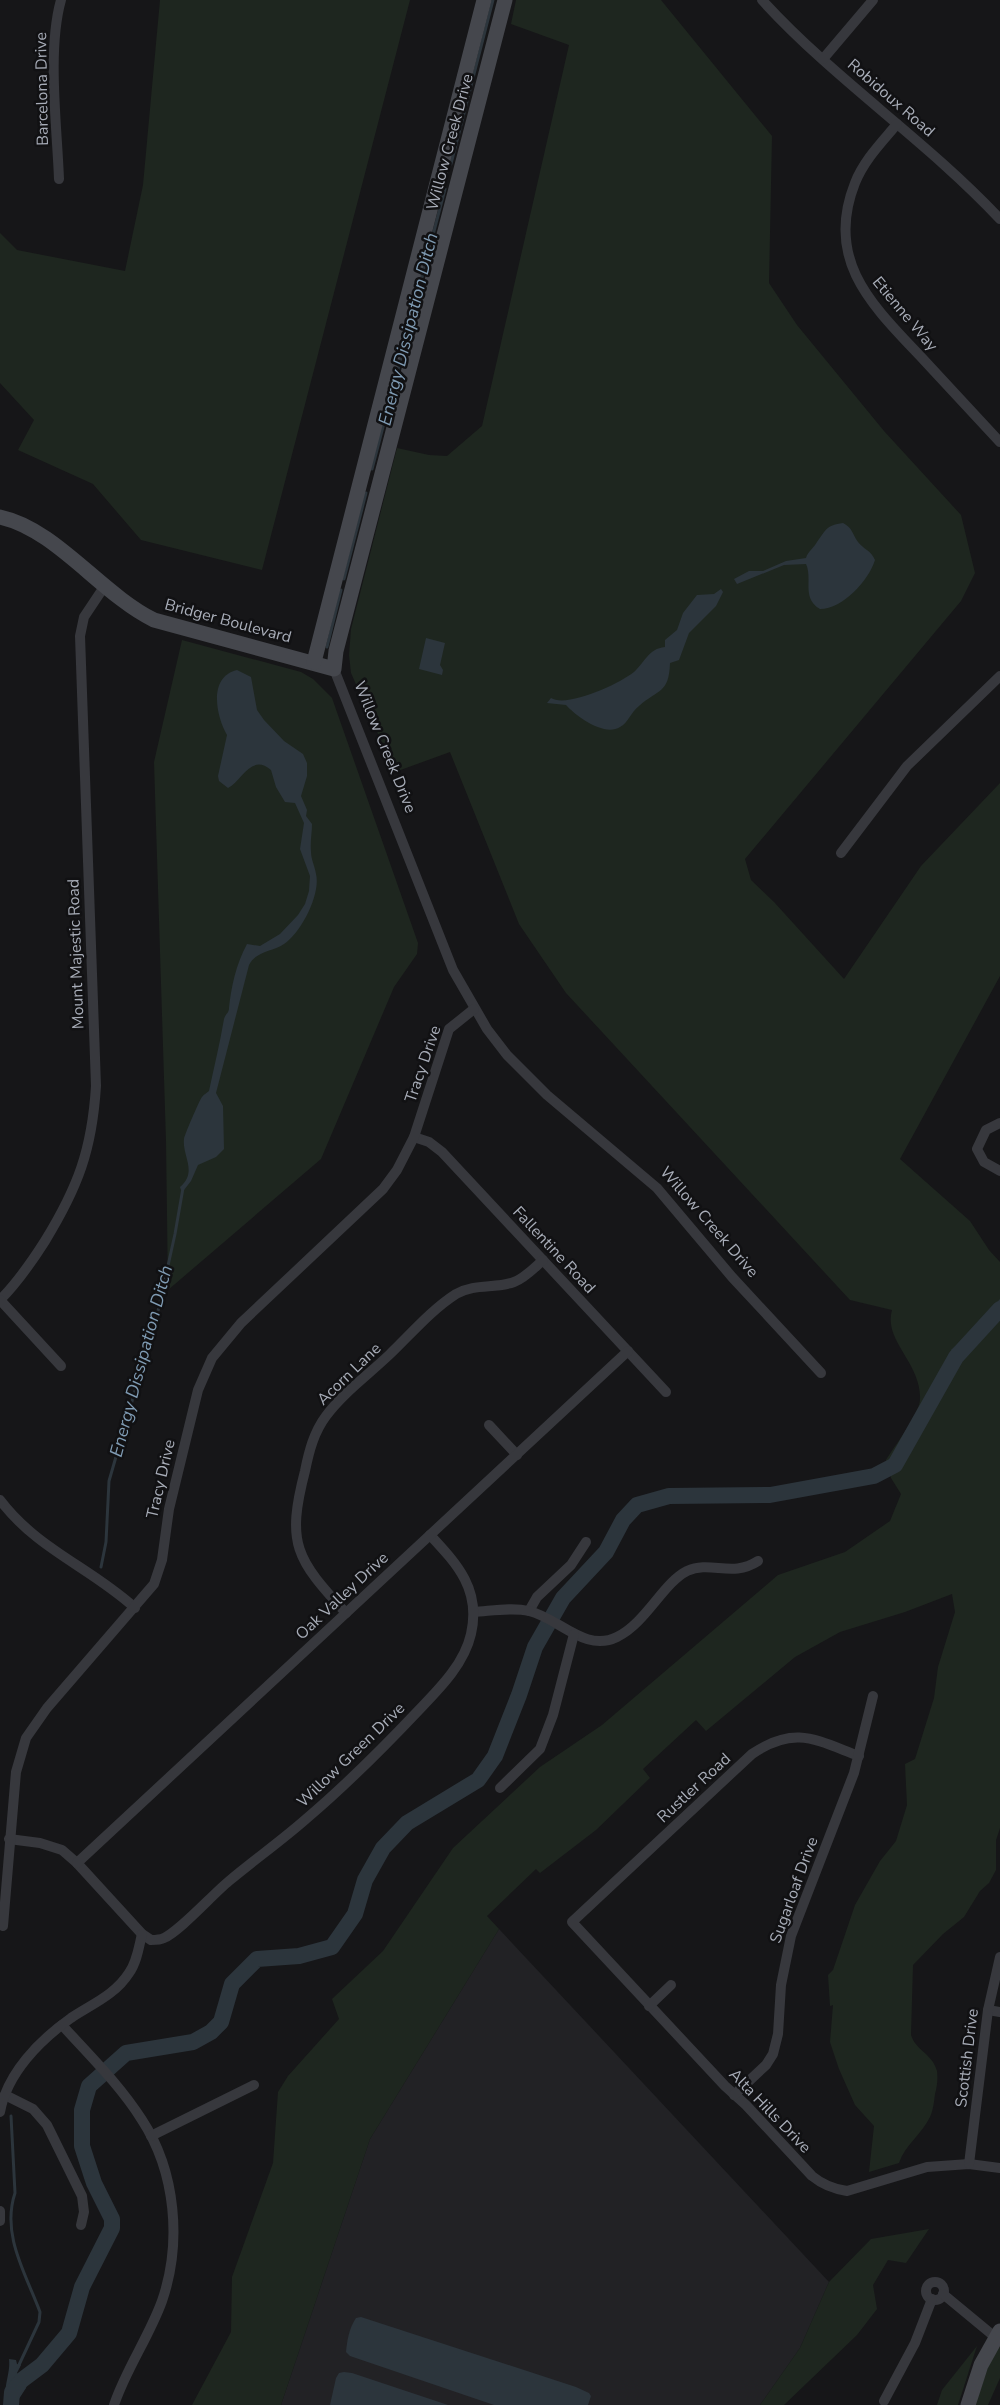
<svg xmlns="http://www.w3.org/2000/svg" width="1000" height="2405" font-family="'Nunito Sans',sans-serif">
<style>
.built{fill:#222225}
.green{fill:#1e261f}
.water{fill:#2c353c}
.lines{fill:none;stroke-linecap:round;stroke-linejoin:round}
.stream{stroke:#2c353c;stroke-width:3}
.river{stroke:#2c353c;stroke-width:16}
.street{stroke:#37383d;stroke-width:10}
.secondary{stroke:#45474d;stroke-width:15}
.labels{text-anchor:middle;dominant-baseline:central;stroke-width:5;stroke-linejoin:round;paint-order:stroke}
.street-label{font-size:16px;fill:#a8adb8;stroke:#111113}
.water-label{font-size:18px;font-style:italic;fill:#7f9bb3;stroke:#111113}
</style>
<rect width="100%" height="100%" fill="#161618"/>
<path class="built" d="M 499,1929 L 829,2282 L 800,2348 L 760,2405 L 281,2405 L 370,2139 Z"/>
<g class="green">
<path d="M 160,0 L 410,0 L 262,570 L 141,540 L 93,484 L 18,450 L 34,420 L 0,383 L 0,233 L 17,250 L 125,271 L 143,185 Z"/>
<path d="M 516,0 L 661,0 L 772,136 L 769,283 L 797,325 L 884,431 L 961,515 L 975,573 L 961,601 L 745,859 L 751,880 L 774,902 L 844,979 L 921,866 L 1000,783 L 1000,976 L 900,1159 L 970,1221 L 989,1250 L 1000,1262 L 1000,1828 L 996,1840 L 996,1870 L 989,1883 L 980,1891 L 964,1917 L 943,1934 L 913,1965 L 911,2035 C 916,2051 932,2053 937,2071 C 938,2079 937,2087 935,2094 C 934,2102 933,2111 930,2117 C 922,2134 905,2145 899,2163 L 869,2172 L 874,2126 L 855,2105 L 839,2069 L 830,2042 L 833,2005 L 830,2006 L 828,1975 L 833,1970 L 855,1905 L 880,1861 L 896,1841 L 907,1805 L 905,1764 L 915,1759 L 934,1698 L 938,1667 L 955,1612 L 952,1594 L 905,1612 L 840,1632 L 795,1657 L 706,1731 L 696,1720 L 643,1769 L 650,1778 L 596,1830 L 540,1873 L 536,1869 L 487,1916 L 499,1929 L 370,2139 L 281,2405 L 192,2405 L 231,2332 L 232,2277 L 273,2163 L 278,2092 L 288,2076 L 339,2019 L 332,1999 L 383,1951 L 453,1848 L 540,1767 L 602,1725 L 778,1575 L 845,1552 L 890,1521 L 901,1494 L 891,1478 L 886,1460 C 894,1447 919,1414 920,1400 C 922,1363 883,1341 892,1310 L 850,1300 L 566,993 L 519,924 L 450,752 L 395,772 L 351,673 L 349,655 L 351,629 L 397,448 L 429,455 L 447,456 L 482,426 L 569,45 L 511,24 Z"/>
<path d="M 182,640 L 301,672 L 313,679 L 332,698 L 418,943 L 417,954 L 394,987 L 321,1159 L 168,1290 L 166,1141 L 154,762 Z"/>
<path d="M 929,2229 L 906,2263 L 888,2260 L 873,2285 L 877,2309 L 857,2335 L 784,2405 L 760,2405 L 800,2348 L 829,2282 L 871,2239 Z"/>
<path d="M 977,2346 L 958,2405 L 937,2405 L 942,2390 Z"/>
<path d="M 1000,2347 L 1000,2378 L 988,2405 L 975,2405 L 992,2356 Z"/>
</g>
<g class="water">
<path d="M 843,523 C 853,528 852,534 858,542 C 863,549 871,550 875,560 C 869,580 843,609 820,609 C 801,598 813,579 806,564 L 784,565 L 737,584 L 734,579 L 749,571 L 763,571 L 786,561 L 806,558 C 808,551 814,548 817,542 C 826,530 826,525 843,523 Z"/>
<path d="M 721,589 L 723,592 L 716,606 L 689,633 L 679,660 L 670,663 C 669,694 658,689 639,706 C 631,712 628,723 620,727 C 604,737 576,716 566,705 L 547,703 L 551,698 C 567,708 619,684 634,672 C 646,661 648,649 665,647 L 665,640 L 677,630 L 683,613 L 697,595 L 714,594 Z"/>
<path d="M 426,638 L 445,643 L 440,665 L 443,670 L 442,675 L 419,669 Z"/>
<path d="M 237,670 L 251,677 L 257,710 L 264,720 L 284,741 L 303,754 L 307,763 L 307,776 L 301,796 L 307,810 L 306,816 L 312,824 C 312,833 310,842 311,852 C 311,859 315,867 316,874 C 321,894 301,933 284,944 C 272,952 256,951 249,965 L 216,1093 L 223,1106 L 224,1149 L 216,1157 L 198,1165 L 191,1181 L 184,1190 L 181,1190 L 180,1187 C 198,1172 182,1156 184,1139 C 184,1136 200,1099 202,1097 C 204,1094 207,1093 209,1091 C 214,1067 220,1043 224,1019 C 226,1013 229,1013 229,1008 C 231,988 236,964 247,944 L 260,946 L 280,934 L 298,915 L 305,904 L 309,891 L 310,876 L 300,849 L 304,823 L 295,803 L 285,802 L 276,787 L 271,770 C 251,753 242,781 228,788 L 219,781 L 218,776 L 227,735 C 216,716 208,677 237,670 Z"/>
<path d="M 1000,1299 L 1000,1319 L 964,1359 L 951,1350 L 968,1335 Z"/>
<path d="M 361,2317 L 576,2387 L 589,2393 L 591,2396 L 588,2405 L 494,2405 L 350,2356 L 346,2352 C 347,2341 349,2328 356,2318 Z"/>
<path d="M 9,2359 L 16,2360 L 17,2364 L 21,2365 L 17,2373 L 26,2388 L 15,2405 L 8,2405 C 1,2389 11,2375 9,2359 Z"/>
<path d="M 344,2372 L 352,2373 L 448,2405 L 330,2405 L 336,2378 L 339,2373 Z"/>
</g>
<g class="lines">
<g class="stream">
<path d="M 451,164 L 493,0"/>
<path d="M 372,469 L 445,189"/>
<path d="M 344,579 L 366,493"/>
<path d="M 327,647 L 341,590"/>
<path d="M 101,1567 L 106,1542 L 109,1481 L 158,1311 L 175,1234 L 183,1188"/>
<path d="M 11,2116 L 15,2193 C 1,2235 26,2274 40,2312 L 39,2322 L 18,2367"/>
</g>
<path class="river" d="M 11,2405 L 12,2392 L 22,2380 L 42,2365 L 69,2333 L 82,2287 L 112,2228 L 112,2219 L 94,2183 L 82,2146 L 82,2110 L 89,2086 L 126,2053 L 193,2042 L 211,2032 L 221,2022 L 232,1984 L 257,1959 L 299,1956 L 332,1947 L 355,1914 L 365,1880 L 383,1848 L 407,1823 L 478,1780 L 495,1756 L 519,1695 L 535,1647 L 563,1598 L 606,1552 L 623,1520 L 637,1505 L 669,1496 L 770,1495 L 874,1476 L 895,1465 L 956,1357 L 1000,1309"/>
<g class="street">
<path d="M 762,0 C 835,80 926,140 1000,219"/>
<path d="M 823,59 L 873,0"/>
<path d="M 897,124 C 882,142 864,160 855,183 C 824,261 873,306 922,358 C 948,386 974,414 1000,442"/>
<path d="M 59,179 C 57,126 47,50 61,0"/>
<path d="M 334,669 L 453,970 L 487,1029 L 507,1055 L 547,1095 L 657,1188 L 732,1277 L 821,1373"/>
<path d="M 841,853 L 907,766 L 1000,676"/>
<path d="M 1000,1123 L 986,1130 L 977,1149 L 984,1162 L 1000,1171"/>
<path d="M 414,1137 L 429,1142 L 442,1152 L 666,1392"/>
<path d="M 0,1300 C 18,1282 31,1263 45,1241 C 78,1187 92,1150 96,1086 L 80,636 L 84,617 L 104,587"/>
<path d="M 0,1300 L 61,1366"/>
<path d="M 489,1425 L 517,1455"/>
<path d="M 0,1500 C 38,1550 90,1567 135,1608"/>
<path d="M 529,1611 L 537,1597 L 571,1565 L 586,1542"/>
<path d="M 474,1612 C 491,1611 512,1607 529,1611 C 559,1618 585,1653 617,1637 C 646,1623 663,1583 687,1571 C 711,1560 732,1578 758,1561"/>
<path d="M 346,1613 C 296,1559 286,1544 305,1471 C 309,1451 314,1432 326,1416 C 343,1393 368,1375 389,1355 C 410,1335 431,1310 456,1294 C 475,1283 495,1289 514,1282 C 525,1278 534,1268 543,1260"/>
<path d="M 859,1756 C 816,1740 795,1725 752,1754 L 572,1922 L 725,2086 L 746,2105 L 812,2176 C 823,2185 833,2189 847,2191 L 927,2167 L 969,2164 L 1000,2168"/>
<path d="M 500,1788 L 540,1749 L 553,1715 L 574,1634"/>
<path d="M 9,1839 L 40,1843 L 62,1850 L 77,1863 L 142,1934 L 151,1940 C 155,1940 160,1940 164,1938 C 180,1931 212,1895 229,1881 C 254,1860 281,1841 306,1819 C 346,1785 382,1749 417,1712 C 438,1690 464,1665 471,1634 C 481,1590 458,1565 430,1535"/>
<path d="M 77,1863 L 628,1351"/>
<path d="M 3,1926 L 16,1772 L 26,1738 L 47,1708 L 154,1584 L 162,1560 L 169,1509 L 198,1390 L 212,1358 L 241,1323 L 383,1189 L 397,1170 L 414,1137 L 449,1029 L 474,1009"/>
<path d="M 649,2006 L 671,1985"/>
<path d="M 988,2010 L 1000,2012"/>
<path d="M 62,2025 C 90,2056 120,2085 142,2120 C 176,2172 182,2243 162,2301 C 149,2337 126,2369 114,2405"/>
<path d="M 5,2095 L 33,2109 L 47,2125 L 82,2196 L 84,2212 L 81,2225"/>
<path d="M 734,2095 L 766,2065 L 773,2054 L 778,2034 L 781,1985 L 791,1936 L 854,1773 L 873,1696"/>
<path d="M 0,2112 C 7,2073 40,2040 71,2018 C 92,2004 115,1995 129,1973 C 137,1962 139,1946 142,1934"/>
<path d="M 151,2136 L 254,2085"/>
<path d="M 969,2164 L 988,2010 L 1000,1957"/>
<path d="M 0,2211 L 0,2221"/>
<circle cx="935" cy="2291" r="9"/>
<path d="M 943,2294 L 995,2337"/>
<path d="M 884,2401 L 915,2343 L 932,2299"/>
</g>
<g class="secondary">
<path d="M 0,517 C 56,529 101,594 154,620 L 334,669 L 336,651 L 505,0"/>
<path d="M 314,662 L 484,0"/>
<path d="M 968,2405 L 981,2365 L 1000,2331"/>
</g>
</g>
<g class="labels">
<g class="street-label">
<text transform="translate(42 89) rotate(-91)">Barcelona Drive</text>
<text transform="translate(891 98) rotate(41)">Robidoux Road</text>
<text transform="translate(450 142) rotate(-75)">Willow Creek Drive</text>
<text transform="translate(905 314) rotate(50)">Etienne Way</text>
<text transform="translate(228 621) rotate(15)">Bridger Boulevard</text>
<text transform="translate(385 747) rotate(68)">Willow Creek Drive</text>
<text transform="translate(76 954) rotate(-92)">Mount Majestic Road</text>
<text transform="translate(423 1064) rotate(-71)">Tracy Drive</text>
<text transform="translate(709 1222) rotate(49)">Willow Creek Drive</text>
<text transform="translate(554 1250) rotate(47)">Fallentine Road</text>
<text transform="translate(349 1374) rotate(-44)">Acorn Lane</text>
<text transform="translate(161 1479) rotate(-77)">Tracy Drive</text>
<text transform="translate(342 1596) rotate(-43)">Oak Valley Drive</text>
<text transform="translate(351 1755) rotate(-44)">Willow Green Drive</text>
<text transform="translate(694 1788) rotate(-43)">Rustler Road</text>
<text transform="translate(794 1890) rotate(-70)">Sugarloaf Drive</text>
<text transform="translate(967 2058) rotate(-83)">Scottish Drive</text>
<text transform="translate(770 2111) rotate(46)">Alta Hills Drive</text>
</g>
<g class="water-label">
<text transform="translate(408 329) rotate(-76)">Energy Dissipation Ditch</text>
<text transform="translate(141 1361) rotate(-75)">Energy Dissipation Ditch</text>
</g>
</g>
</svg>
